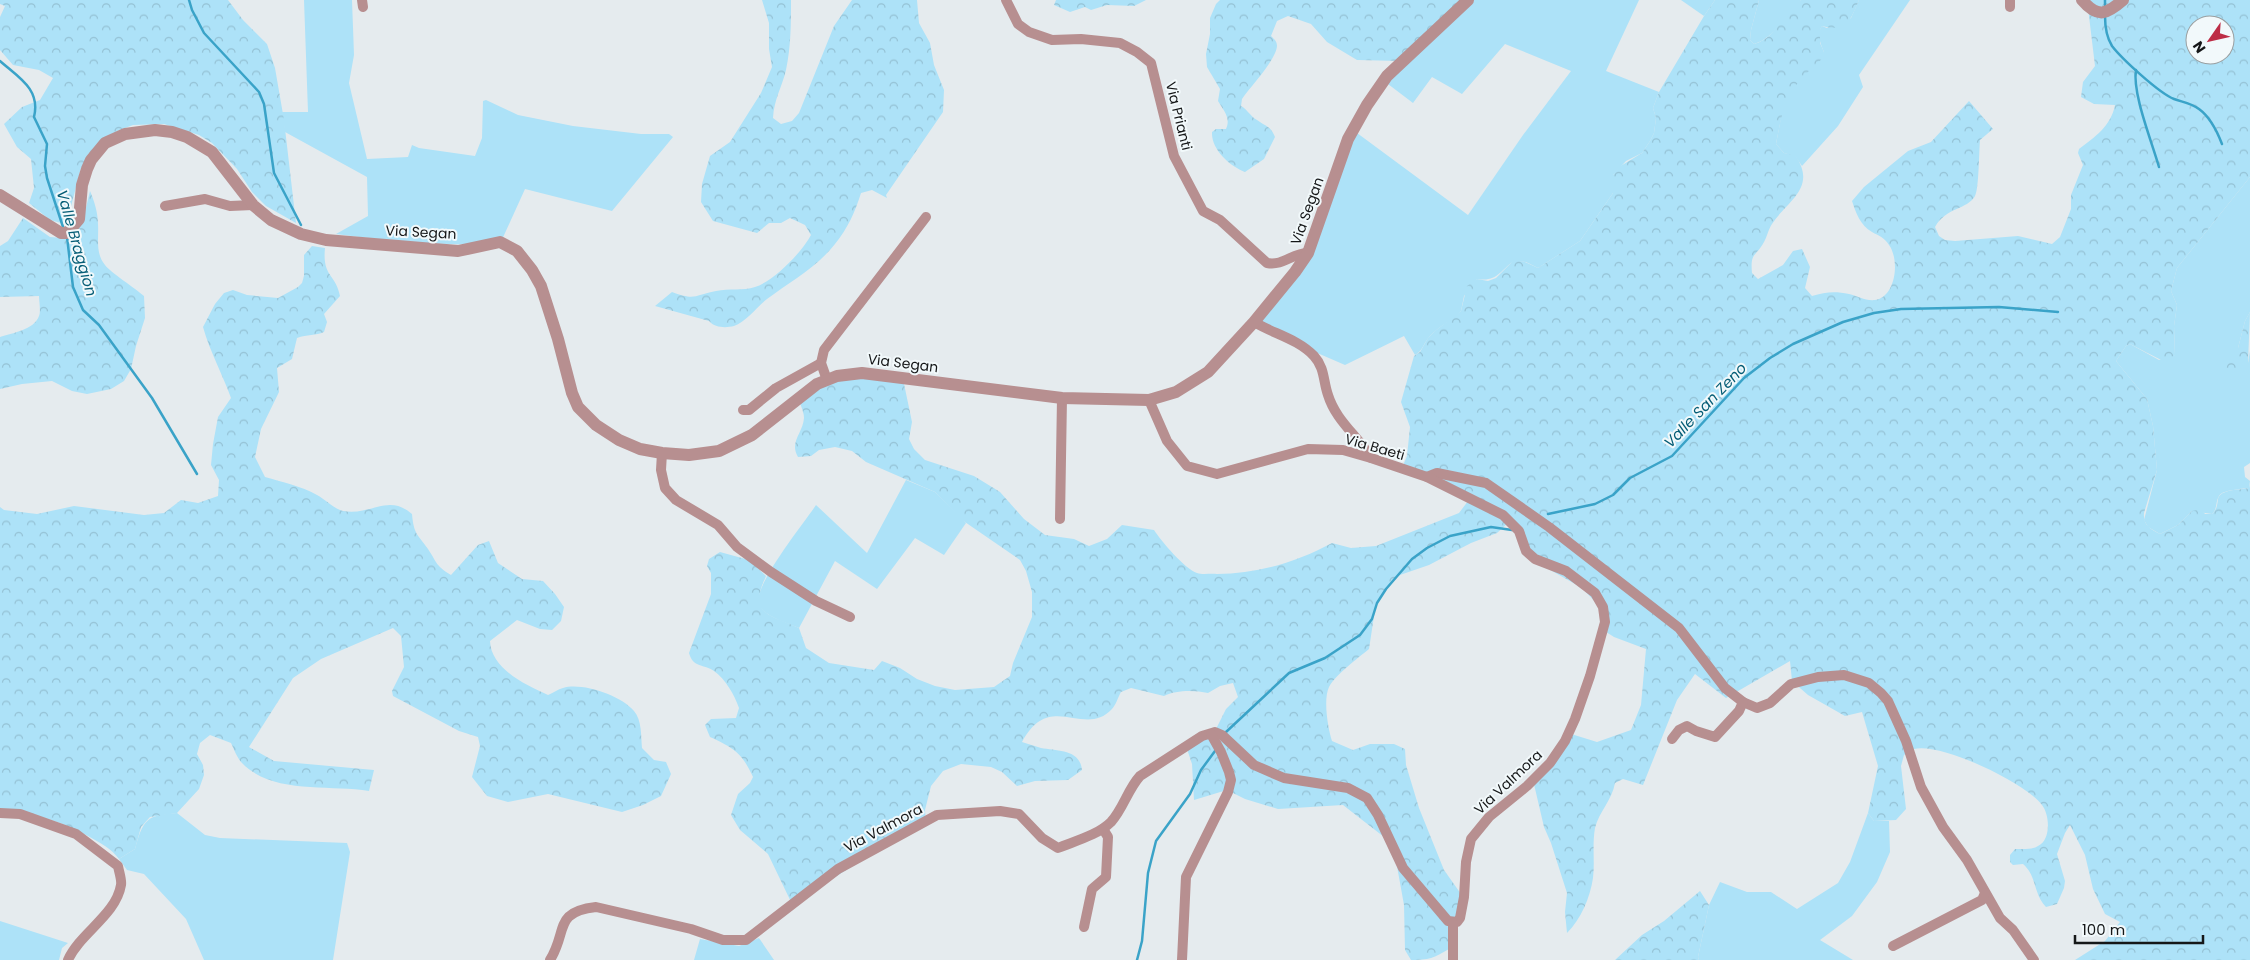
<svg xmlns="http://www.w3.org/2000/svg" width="2250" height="960" font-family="Poppins,sans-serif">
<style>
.green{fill:#ade2f8}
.forest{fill:url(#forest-crowns);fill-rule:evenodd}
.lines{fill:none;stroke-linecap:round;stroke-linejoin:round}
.stream{stroke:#3aa3c8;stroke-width:2.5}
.minor{stroke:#b78f90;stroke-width:10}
.tertiary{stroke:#b78f90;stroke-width:12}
.labels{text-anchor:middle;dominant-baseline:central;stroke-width:4;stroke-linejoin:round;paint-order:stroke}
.street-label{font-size:14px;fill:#151718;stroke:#f2f9fb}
.water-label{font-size:15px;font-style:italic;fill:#055d76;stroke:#f2f9fb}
</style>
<defs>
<pattern id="forest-crowns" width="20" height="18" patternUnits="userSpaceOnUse" patternTransform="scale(1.25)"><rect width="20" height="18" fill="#ade2f8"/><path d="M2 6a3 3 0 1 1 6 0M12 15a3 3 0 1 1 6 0" fill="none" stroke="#94c1d4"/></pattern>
</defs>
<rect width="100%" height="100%" fill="#e5ebee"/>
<g class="green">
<path d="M 304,0 L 352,0 L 354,55 L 349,83 L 367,159 L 408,157 L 412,145 L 419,148 L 475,156 L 482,138 L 483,101 L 486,100 L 518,115 L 573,126 L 641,134 L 669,134 L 673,137 L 612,211 L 525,189 L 500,244 C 444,246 391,241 336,234 L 368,216 L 367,177 L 285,132 L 282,112 L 308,112 Z"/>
<path d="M 1466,0 L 1639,0 L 1606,71 L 1659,92 L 1653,108 L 1656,118 L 1654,133 L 1650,141 L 1642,153 L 1626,161 L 1613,175 L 1613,193 L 1580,241 L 1538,268 L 1526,262 L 1514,261 C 1499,271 1498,282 1477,279 L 1464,296 L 1461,311 C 1452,321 1439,326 1430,336 C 1424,342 1423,351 1415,355 L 1404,336 L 1345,365 L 1253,325 L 1289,284 L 1353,130 L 1468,215 L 1523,135 L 1571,71 L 1505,44 L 1462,94 L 1432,77 L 1413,103 L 1384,81 Z"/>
<path d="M 1681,0 L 1715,0 L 1704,16 Z"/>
<path d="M 1759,0 L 1801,0 C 1784,13 1776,38 1754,44 L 1750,40 L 1751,30 Z"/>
<path d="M 1859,0 L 1910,0 L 1859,75 L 1863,87 L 1838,126 L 1802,166 L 1795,156 L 1784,153 L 1776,144 L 1783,107 L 1791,88 L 1824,52 C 1821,45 1816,34 1822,26 L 1827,28 L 1851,18 Z"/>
<path d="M 2250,177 L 2250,312 L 2245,321 L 2238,348 L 2248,363 L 2250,351 L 2250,463 L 2244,467 L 2245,477 L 2250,481 L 2249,488 C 2242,489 2222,490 2219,496 C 2215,503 2218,508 2212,514 L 2192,511 L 2178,525 L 2160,534 L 2148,527 L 2144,520 L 2157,470 L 2153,426 L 2147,399 L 2116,361 L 2126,346 L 2130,344 L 2159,360 L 2175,355 L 2174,326 L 2177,305 L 2171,291 L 2177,268 Z"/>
<path d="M 906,480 L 935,492 L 966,523 L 944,555 L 915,538 L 877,589 L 835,561 L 799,628 C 787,623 765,617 759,605 C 751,588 805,522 816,505 L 867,553 Z"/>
<path d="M 177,813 L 205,835 L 220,838 L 347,843 L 350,852 L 333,960 L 204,960 L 186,919 L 144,874 L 127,870 L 119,859 L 135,849 C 143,820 146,815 177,813 Z"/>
<path d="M 1868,813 L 1874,821 L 1889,821 L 1890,852 L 1877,882 L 1852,916 L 1820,940 L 1853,960 L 1699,960 L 1698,957 L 1709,905 L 1720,882 L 1747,892 L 1771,892 L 1797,909 L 1838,883 L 1850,862 Z"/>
<path d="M 0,921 L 68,943 L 62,948 L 59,960 L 0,960 Z"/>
<path d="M 759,938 L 774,960 L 694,960 L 700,939 L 739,946 Z"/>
</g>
<g class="forest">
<path d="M 0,0 L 228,0 L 243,20 L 267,44 L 275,68 L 284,120 L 296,223 L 266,206 L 252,192 L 237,169 L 212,143 L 199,135 L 164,124 L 133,125 L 117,131 L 81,168 L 69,214 L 65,220 L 61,223 L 50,220 L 29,203 L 34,188 L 31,159 L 17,147 L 4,124 L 22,107 L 40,100 L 53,78 L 39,70 L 13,65 L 0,50 L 0,17 L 5,6 L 0,4 Z"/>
<path d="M 762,0 L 791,0 C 791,23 791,47 786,70 C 782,87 774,99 773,118 L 781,124 L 792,121 L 799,113 L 834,26 L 852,0 L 917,0 L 919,23 L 930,43 L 934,65 L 944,90 L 943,112 L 886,195 L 887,198 L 872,190 L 861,193 C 855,212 848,228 835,244 C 817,267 790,282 767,299 C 757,307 746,322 734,326 C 726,328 715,328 709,321 L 655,306 L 672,292 C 696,301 694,295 716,291 C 729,288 743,291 755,287 C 774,281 802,252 811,235 L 805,225 L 790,218 L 781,223 L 769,223 L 757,233 L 713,221 L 701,202 L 702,184 L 710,156 L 730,142 L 761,93 L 772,67 L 769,49 L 769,23 Z"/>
<path d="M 1056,0 L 1146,0 L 1134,6 L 1107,5 L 1091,10 L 1085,7 L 1070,12 L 1054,5 Z"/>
<path d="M 1220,0 L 1466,0 L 1401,61 L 1357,60 L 1327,42 L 1311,24 L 1288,16 L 1277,21 L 1271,36 C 1274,39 1277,41 1277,46 C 1276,60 1251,86 1242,99 L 1241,106 C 1248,110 1250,116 1257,120 C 1265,126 1271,126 1275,137 L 1264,159 L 1245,172 C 1229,166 1211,149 1212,132 L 1216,129 L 1226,129 C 1231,118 1224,111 1218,101 L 1220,89 L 1207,67 L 1206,54 L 1210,34 L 1210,18 L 1216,4 Z"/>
<path d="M 1715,0 L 1759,0 L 1751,30 L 1750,40 L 1754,44 C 1780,37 1781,8 1801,0 C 1810,0 1847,0 1859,0 C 1851,19 1847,33 1822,26 L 1820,30 L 1820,43 L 1824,52 L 1823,58 C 1787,90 1785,98 1776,144 L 1784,153 L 1795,155 C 1818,188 1787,201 1772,224 C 1768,230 1767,237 1764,242 C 1756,257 1750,252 1752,273 L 1758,279 L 1783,265 L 1793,251 L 1802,249 L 1810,267 L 1805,288 L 1812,296 C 1825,292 1835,291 1849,294 C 1858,296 1865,301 1875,300 C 1896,297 1900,260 1889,245 C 1884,237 1879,236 1872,232 C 1860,225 1856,213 1852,201 L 1864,187 L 1908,151 L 1931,142 L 1969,101 L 1993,129 L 1980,140 C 1979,151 1979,189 1975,196 C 1967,210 1946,207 1935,227 L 1939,236 L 1945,240 L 1955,241 L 2018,236 L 2052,244 L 2060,237 L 2071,209 L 2071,195 L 2083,165 L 2078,153 L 2079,149 C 2095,137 2111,126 2115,105 L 2094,104 L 2081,97 L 2083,82 L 2095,66 L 2088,8 L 2081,0 L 2250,0 L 2250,177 L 2177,268 L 2171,291 L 2177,305 L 2174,326 L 2175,355 L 2165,362 L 2130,344 L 2126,346 L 2116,361 L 2147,399 L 2153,426 L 2157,470 L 2144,513 C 2143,525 2150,529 2160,534 L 2178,525 L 2192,511 L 2201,509 L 2205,514 L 2212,514 C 2217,509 2217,506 2218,499 C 2220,489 2240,490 2249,488 L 2250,484 L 2250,960 L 2075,960 L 2105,941 L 2120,922 L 2105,914 L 2093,889 L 2085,855 L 2070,825 L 2065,833 L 2057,854 L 2065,881 L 2064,888 L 2057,904 L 2046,907 C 2033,893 2037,876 2023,864 L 2013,865 L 2010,862 L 2010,855 L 2015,849 C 2022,849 2032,850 2038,846 C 2051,840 2050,815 2042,805 C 2026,783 1941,742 1914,749 C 1911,750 1907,753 1904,755 L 1901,766 L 1906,809 L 1896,820 L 1874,821 L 1868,813 L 1878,766 L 1862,712 L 1845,716 L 1808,695 L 1792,681 L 1790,661 L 1726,698 L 1695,674 L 1677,700 L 1643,785 L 1623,779 L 1615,783 C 1612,800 1599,812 1595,828 C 1592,845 1595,862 1593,878 C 1590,898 1581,919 1567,933 L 1565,912 L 1567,893 L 1551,843 L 1544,827 L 1533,780 L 1568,733 L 1597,742 L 1631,730 L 1641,705 L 1646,649 L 1614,637 L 1600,628 L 1600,607 L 1582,588 L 1545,567 L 1508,523 L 1497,533 L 1471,543 L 1429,565 L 1397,576 L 1376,603 L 1369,649 C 1357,659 1336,674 1329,687 C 1323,700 1328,728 1332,741 L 1353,750 L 1370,744 L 1394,744 L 1405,749 L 1406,765 L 1419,808 L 1444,870 L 1461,894 L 1449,949 C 1434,958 1429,960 1411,960 L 1405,950 L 1404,905 L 1393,844 L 1343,805 L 1278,809 L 1245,799 L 1227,790 L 1194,800 L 1192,764 L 1186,746 L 1215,731 L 1226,709 L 1238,697 L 1233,683 L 1220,686 L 1208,693 C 1194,690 1176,690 1164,696 L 1131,688 L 1121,692 C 1118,697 1116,705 1112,709 C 1084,739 1050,689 1022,742 C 1028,744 1035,746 1041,748 C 1057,751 1080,749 1082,770 L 1068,780 L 1035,781 L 1017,786 L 1002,772 L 991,767 L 961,764 L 943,771 L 931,786 L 925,810 L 926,823 L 867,857 L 792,904 L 768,854 L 740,830 L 731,815 L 738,794 L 750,783 L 753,777 C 742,753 734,748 710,737 L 705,725 L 711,719 L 736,718 L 739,708 C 734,694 726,680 714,671 C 704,664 693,668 689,653 L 711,594 L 711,573 L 707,566 L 709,559 L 720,552 L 749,560 L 766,576 C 748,614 768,614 799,628 L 806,648 L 829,663 L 874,670 L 882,661 L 900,668 L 917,679 L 935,686 L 955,690 L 994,687 L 1010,676 L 1013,663 L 1032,617 L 1032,592 L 1026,571 L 1020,560 L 962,520 L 935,492 L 866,462 L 852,451 L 835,447 L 819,450 L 811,456 L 798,457 C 789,442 803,433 804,418 C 804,411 799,402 797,395 L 836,375 L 903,379 L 912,422 L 909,439 L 914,449 L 925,460 L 974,476 L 1000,492 L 1024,519 L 1045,535 L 1074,539 L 1089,546 L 1107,539 L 1122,525 L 1154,530 C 1161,541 1185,569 1197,573 C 1203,575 1211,573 1217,574 C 1257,574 1297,562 1332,543 L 1351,548 L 1376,546 L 1459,513 L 1471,497 L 1402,468 L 1407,456 L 1410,427 L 1401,402 L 1414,356 L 1420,352 L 1428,338 L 1435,331 L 1461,311 L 1467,286 L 1477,279 L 1488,281 L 1496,278 L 1514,260 L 1525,262 L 1538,268 L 1580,241 L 1613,193 L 1613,175 L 1619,167 L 1642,153 L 1650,141 L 1654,133 L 1656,118 L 1653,108 L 1659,92 L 1704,16 ZM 2195,25 L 2225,25 L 2225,55 L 2195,55 Z"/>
<path d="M 90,191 C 94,200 98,213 98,224 C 99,238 95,253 105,265 C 110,272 135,288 144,296 L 145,318 L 136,346 L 131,369 L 124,381 L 111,389 L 87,394 L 72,391 L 52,381 L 22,384 L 0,389 L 0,337 C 12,333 34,330 39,316 C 41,311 39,301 39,296 L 0,297 L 0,246 L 8,241 L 23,218 L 50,237 L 63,238 L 83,220 Z"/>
<path d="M 312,246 L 325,248 C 322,277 336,274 340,296 L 324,314 L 327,322 L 324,332 C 316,336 307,334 297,338 L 292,359 L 277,368 L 279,392 L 261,429 L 255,457 L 265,477 C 282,482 301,486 317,495 C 325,499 334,509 343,511 C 371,516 388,493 412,514 C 414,535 417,533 428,549 C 438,564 435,565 451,575 L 478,545 L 489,541 L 498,563 L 522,579 L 543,581 L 555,594 L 564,607 L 561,621 L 552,630 L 540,629 L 517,620 L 490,641 C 491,669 526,685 548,695 C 553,693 558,689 563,688 C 581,682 621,695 634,711 C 642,720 641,737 642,748 L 654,760 L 666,762 L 671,774 L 661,796 L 643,805 L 622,812 L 548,794 L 508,802 L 487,796 L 472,777 L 480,746 L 478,737 L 459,731 L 393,696 L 392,691 L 404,667 L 401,636 L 393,628 L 321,659 L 293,678 L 249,747 L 274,761 L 374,770 L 369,791 C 329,784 273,795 242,763 C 237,758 234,749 231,743 L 210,735 L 200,743 L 197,754 L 203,765 L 204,775 L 199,789 L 177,813 L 150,817 L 141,827 L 135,849 L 119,859 C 111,848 100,843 88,836 C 56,819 36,814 0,811 L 0,507 L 4,510 L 37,514 L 74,506 L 144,515 L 164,513 L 181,500 L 198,503 L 218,496 L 219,480 L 211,465 L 213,444 L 218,417 L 231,398 C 222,373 210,352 203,327 L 215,304 L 224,293 L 233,290 L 247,295 L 278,298 L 298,287 L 302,283 L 304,276 L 304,255 Z"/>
<path d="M 2250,312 L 2248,363 L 2232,376 L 2220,366 L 2238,348 L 2245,321 Z"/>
<path d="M 1700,891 L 1709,905 L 1698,957 L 1699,960 L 1615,960 L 1642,935 L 1664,921 Z"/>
</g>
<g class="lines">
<g class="stream">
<path d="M 189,0 L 192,10 L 204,33 L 259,92 L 264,104 L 274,173 L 301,225"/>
<path d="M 2105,0 L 2105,5"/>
<path d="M 2105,16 C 2105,26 2107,38 2112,46 C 2122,59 2159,93 2174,99 C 2182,102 2191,103 2199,109 C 2210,117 2217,131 2222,144"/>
<path d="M 0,61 C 18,77 41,89 34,117 L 47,144 L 45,166 L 47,178 L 64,230"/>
<path d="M 2136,70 C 2132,93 2152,142 2159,167"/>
<path d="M 67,237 L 73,287 L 83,310 L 99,325 L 152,398 L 197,474"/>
<path d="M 1548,514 L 1595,504 L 1613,495 L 1630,478 L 1672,456 L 1744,378 L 1770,358 L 1793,344 L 1843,322 L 1874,313 L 1901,309 L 1999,307 L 2058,312"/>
<path d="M 1226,732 L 1289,673 L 1325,658 L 1360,635 L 1372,619 L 1377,603 L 1386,589 L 1412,559 L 1427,548 L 1450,536 L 1491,527 L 1512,530"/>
<path d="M 1137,960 L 1142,941 L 1148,873 L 1156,841 L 1190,794 L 1201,770 L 1215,751"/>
</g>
<g class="minor">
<path d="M 362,0 L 363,7"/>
<path d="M 1006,0 L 1018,24 L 1029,32 L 1052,40 L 1081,39 L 1120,43 L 1137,52 L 1151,63 L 1174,156 L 1203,211 L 1220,220 L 1267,263 C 1284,266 1292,253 1308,253"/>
<path d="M 2010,7 L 2010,0"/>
<path d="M 165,206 L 205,199 L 230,206 L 253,205"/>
<path d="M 1254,322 C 1274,334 1298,339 1314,356 C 1325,368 1323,381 1328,395 C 1336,421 1358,436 1371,458"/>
<path d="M 827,380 L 821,363 L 824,350 L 926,217"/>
<path d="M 743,410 L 749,410 L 776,388 L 821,363"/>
<path d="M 662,453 L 661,470 L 665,488 L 676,500 L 718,525 L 737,547 L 771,572 L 816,601 L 850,617"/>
<path d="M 1427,477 L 1437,473 L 1486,483 L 1549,527 L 1679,628 L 1725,688 L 1743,702 L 1757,708 L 1770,703 L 1791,684 L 1818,677 L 1844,675 L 1869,683 L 1881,693 L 1888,701 L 1906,741 L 1921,787 L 1943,827 L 1967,860 L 2000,918 L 2013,930 L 2034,960"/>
<path d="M 1060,519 L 1062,398"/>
<path d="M 1672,739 L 1679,730 L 1687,726 L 1696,731 L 1715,737 L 1739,711 L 1743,702"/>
<path d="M 0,813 L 20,814 L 76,834 L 118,866 C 119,872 122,880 121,885 C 116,915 80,933 68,960"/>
<path d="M 1084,927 L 1092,889 L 1106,877 L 1108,837 L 1103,829"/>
<path d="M 1893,946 L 1982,900 L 1985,893"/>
<path d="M 550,960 C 568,931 553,912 596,907 L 691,929 L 723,940 L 746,940 L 838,869 L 937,815 L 1000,811 L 1019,814 L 1042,838 L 1058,848 C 1075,841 1098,835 1111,822 C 1123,809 1128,789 1140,776 L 1202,736 L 1215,732 L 1222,735 L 1254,765 L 1284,778 L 1348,788 L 1367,798 L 1378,815 L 1403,868 L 1448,921 L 1457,922 L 1460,918 L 1464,897 L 1466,862 L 1471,839 L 1489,817 L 1527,786 L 1550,763 L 1565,741 L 1575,719 L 1590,676 L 1605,622 L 1603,607 L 1595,593 L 1566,571 L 1535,559 L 1526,551 L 1519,531 L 1503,515 L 1427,477 L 1371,458 L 1343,450 L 1308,449 L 1217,474 L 1187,466 L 1167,441 L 1149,400"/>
<path d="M 1182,960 L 1186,877 L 1228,792 L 1231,780 L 1229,772 L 1221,752 L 1211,734"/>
<path d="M 1453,960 L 1453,923"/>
</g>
<g class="tertiary">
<path d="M 2082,0 C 2098,19 2107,14 2123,0"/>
<path d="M 0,195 L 61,233 L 67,233 L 79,219 L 82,185 L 87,169 L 91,160 L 105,143 L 125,134 L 155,130 L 172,132 L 187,137 L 212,152 L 253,205 L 271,220 L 301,234 L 326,240 L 458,251 L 500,242 L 517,251 L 532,270 L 541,286 L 558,339 L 572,393 L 578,407 L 596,425 L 619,440 L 640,449 L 662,453 L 689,455 L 719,451 L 752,435 L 817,384 L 837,376 L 862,373 L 1062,398 L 1149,400 L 1176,392 L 1208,372 L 1254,322 L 1295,272 L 1308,253 L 1348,139 L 1367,105 L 1387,76 L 1468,0"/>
</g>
</g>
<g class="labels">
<g class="street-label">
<text transform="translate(1179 116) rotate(76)">Via Prianti</text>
<text transform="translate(1307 211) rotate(-70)">Via Segan</text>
<text transform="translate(421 232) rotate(3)">Via Segan</text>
<text transform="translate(903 363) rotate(7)">Via Segan</text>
<text transform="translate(1375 447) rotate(16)">Via Baeti</text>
<text transform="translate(1508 782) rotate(-43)">Via Valmora</text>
<text transform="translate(883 828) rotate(-28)">Via Valmora</text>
</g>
<g class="water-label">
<text transform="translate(77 243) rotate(74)">Valle Braggion</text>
<text transform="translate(1705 405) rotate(-46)">Valle San Zeno</text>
</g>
</g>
<g transform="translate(2210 40) rotate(236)"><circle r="24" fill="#f2f9fb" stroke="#9a9fa0"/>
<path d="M0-4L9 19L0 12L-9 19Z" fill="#bd2d46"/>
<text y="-8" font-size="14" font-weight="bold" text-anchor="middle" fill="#151718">N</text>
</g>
<path d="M2075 935v8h128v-8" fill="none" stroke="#151718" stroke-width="2.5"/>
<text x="2082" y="935" font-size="15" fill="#151718" stroke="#f2f9fb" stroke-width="4" paint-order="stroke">100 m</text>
</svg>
